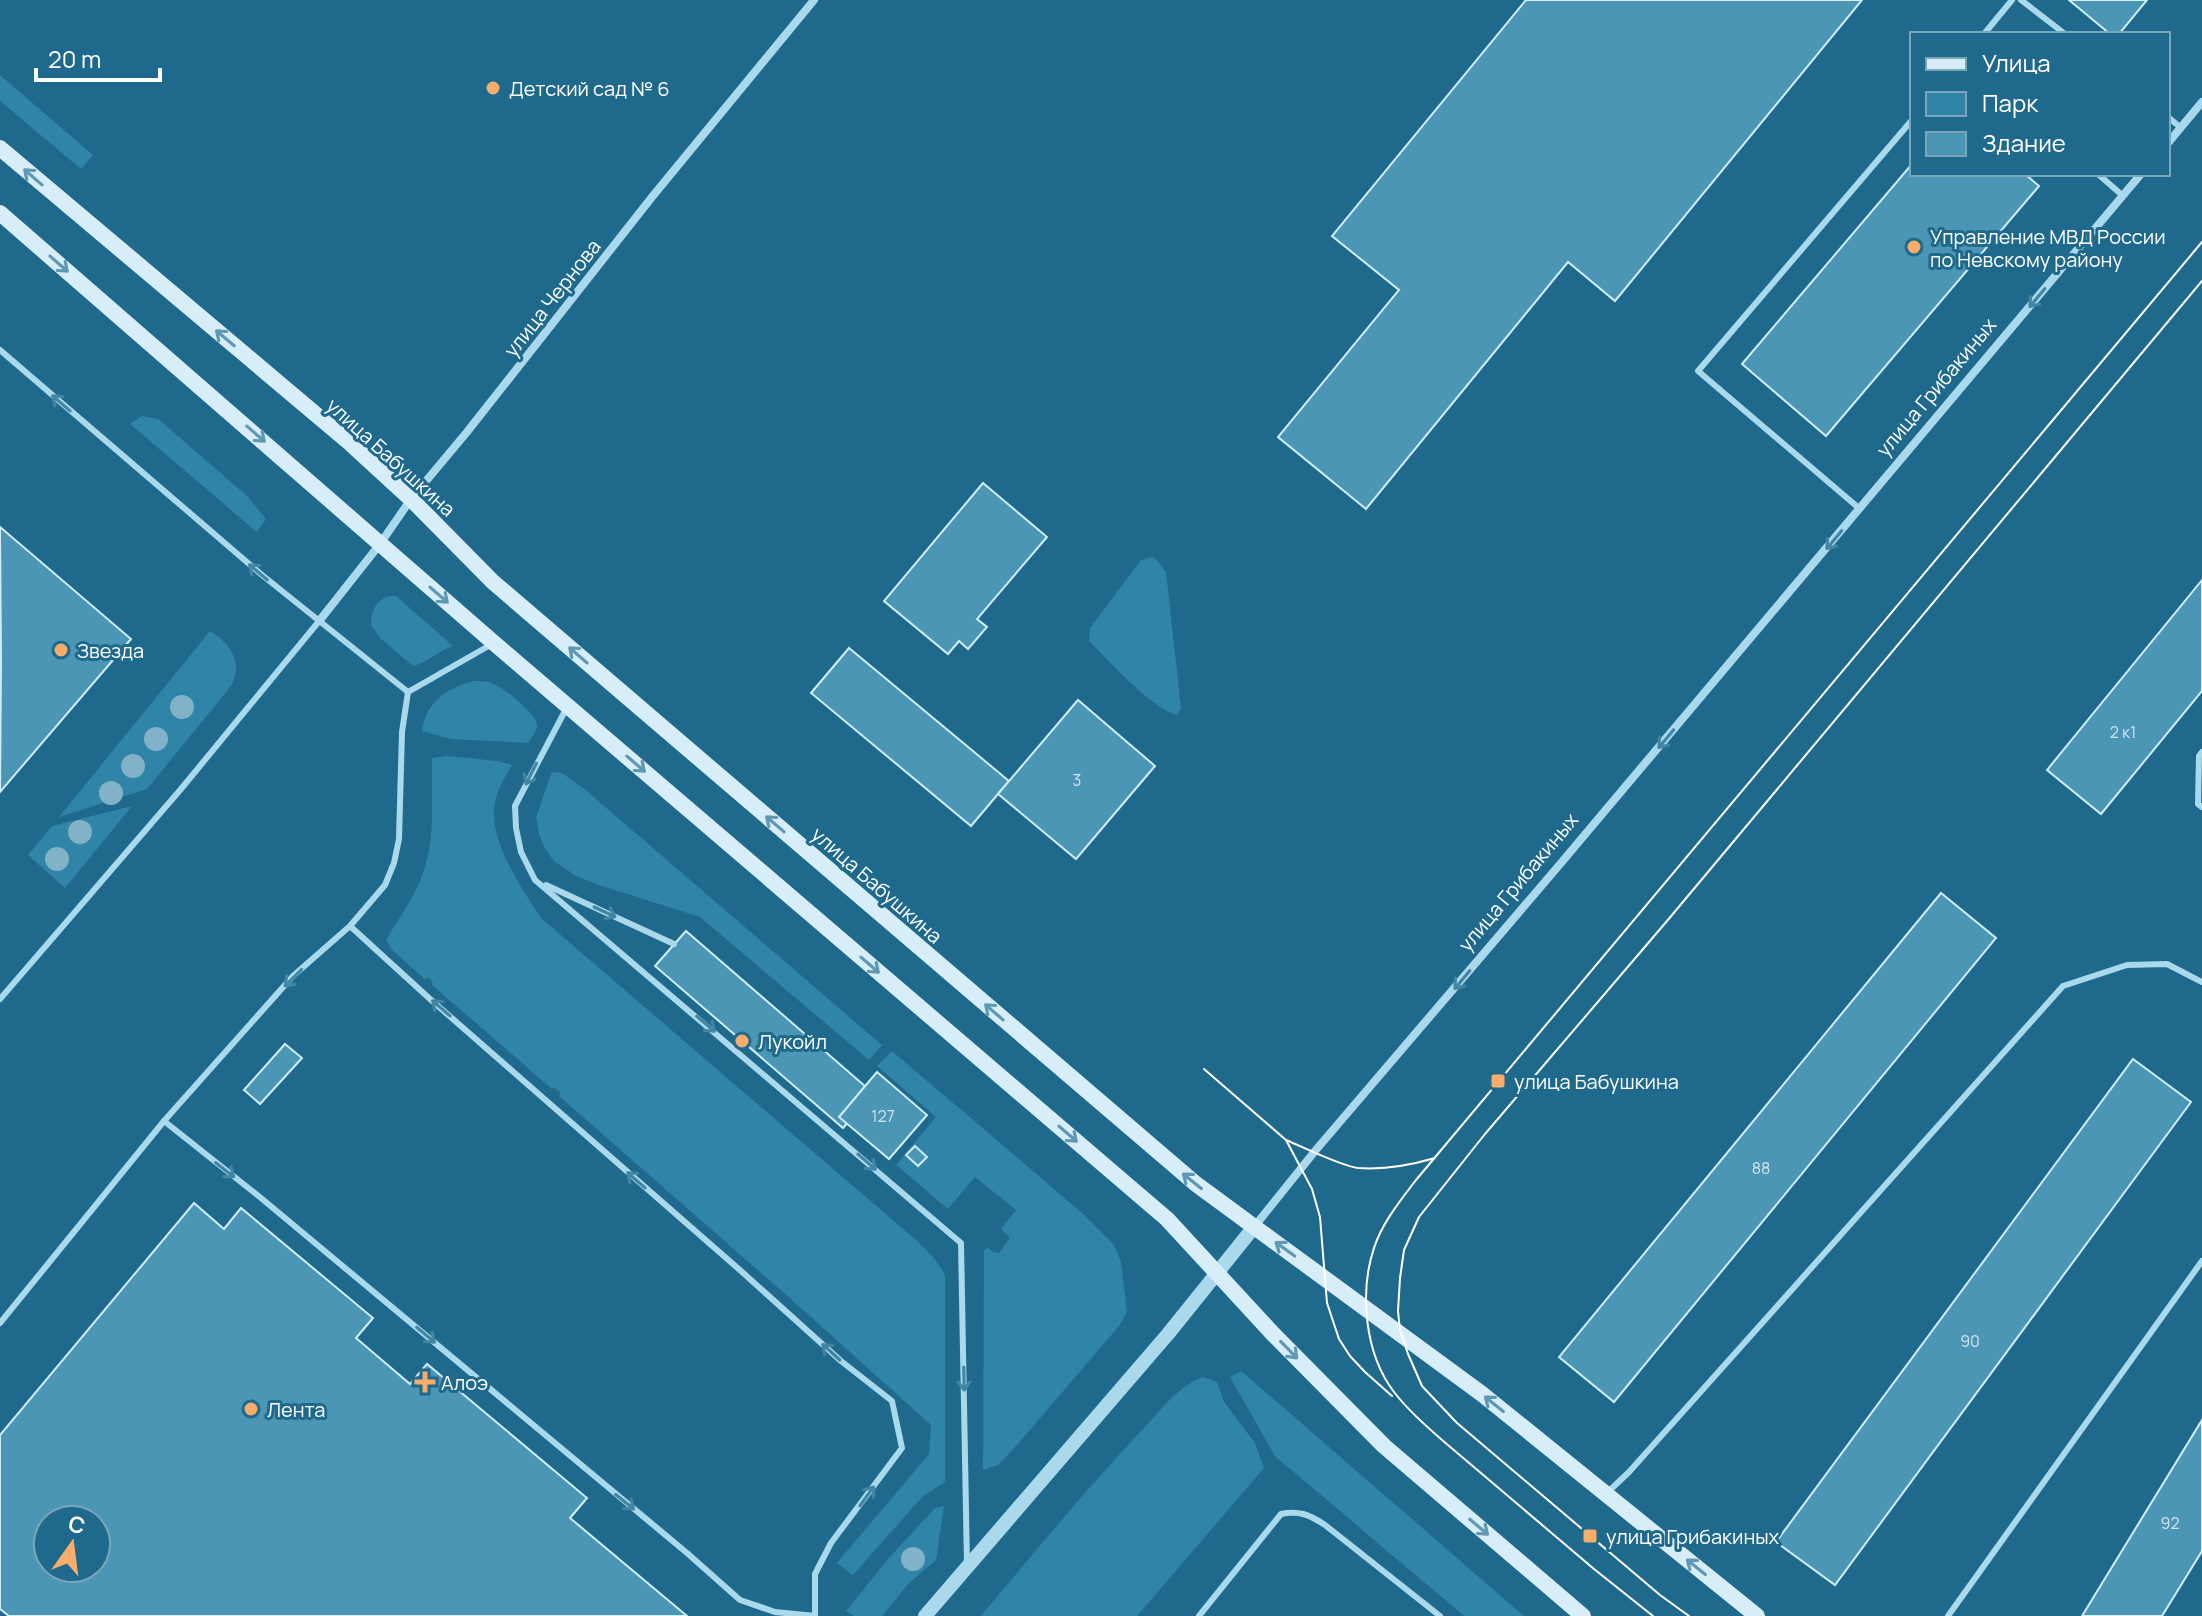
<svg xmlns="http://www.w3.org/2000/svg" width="2202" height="1616" font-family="Manrope,sans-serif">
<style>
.green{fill:#2f84a7}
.building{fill:#4b95b5;stroke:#d1edf9;stroke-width:2;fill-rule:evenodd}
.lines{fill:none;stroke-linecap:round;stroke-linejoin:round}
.service{stroke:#abd9ec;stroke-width:6}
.minor{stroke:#abd9ec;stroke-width:8}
.tertiary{stroke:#abd9ec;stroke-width:14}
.secondary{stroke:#d7eef9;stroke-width:16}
.tram{stroke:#fff;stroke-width:2}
.tree{fill:#81b2c8}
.oneway{stroke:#5f98b2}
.oneway2{stroke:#4286a4}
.poi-dot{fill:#faad6b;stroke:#1f6a8c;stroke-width:3}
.labels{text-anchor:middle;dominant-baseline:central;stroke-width:6;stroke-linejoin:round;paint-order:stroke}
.number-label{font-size:16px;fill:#d2e4ec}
.poi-label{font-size:20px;fill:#fff;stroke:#1f6a8c;text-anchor:start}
.street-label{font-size:20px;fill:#fff;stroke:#1f6a8c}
</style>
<rect width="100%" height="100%" fill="#1f6a8c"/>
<g class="green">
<path d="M 0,75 L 93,155 L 81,169 L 0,101 Z"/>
<path d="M 142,416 L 158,419 L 246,495 L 266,519 L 257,532 L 130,424 Z"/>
<path d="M 1154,557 L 1166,572 L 1181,708 L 1177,715 C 1151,708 1110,662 1089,641 L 1090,628 L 1141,560 Z"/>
<path d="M 389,596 L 396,596 L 453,646 C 439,650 427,663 413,666 L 380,638 L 371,625 C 371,611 376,600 389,596 Z"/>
<path d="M 210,631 C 230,643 244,663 231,686 L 147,789 L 59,817 Z"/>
<path d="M 474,681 C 481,681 488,681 494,684 C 504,688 537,714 537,725 C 537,731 531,738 528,743 L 451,739 L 422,731 C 425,703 448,687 474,681 Z"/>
<path d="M 447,756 L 498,761 L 512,765 C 506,776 499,786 496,798 C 485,837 521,887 541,918 L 916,1240 C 928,1252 939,1261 945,1276 L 945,1482 L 923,1496 L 853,1575 L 837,1563 L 929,1454 L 931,1425 L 801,1308 L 559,1096 L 561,1093 L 554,1087 L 552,1089 L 432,985 L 433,983 L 428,977 L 425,979 L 392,950 L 386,940 C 399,918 415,896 423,873 C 436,838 431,795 432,758 Z"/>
<path d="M 552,772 L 562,773 L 583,788 L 882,1045 L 869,1060 L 700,917 L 599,885 L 576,876 L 554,861 L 544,847 L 539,834 L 536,817 Z"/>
<path d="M 132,806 L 65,888 L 28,855 L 52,826 Z"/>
<path d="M 892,1051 L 1081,1212 L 1114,1245 L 1121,1262 L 1127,1312 L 1119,1326 L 1017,1445 L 998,1465 L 983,1470 L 984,1251 L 987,1247 L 993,1252 L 999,1253 L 1010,1238 L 1001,1229 L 1016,1210 L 975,1177 L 948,1209 L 896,1165 L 936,1117 L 877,1066 Z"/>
<path d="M 1241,1371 L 1524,1616 L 1464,1616 L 1275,1456 L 1230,1377 Z"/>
<path d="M 1203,1377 L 1217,1382 L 1224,1402 L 1255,1443 L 1264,1468 L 1137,1616 L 981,1616 C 1034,1553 1086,1489 1143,1429 C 1161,1410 1178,1386 1203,1377 Z"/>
<path d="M 944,1506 L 936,1560 L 909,1583 L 882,1616 L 854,1616 L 846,1611 L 889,1558 L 935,1508 Z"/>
</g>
<g class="building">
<path d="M 1526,0 L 1862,0 L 1615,301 L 1568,262 L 1366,509 L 1278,437 L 1399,290 L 1332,236 Z"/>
<path d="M 2069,0 L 2147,0 L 2119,34 L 2110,34 Z"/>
<path d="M 1912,164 L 1912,174 L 2025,174 L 2039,186 L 1826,436 L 1742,364 Z"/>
<path d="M 983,483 L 1047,537 L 977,619 L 987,627 L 968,649 L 959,641 L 948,654 L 884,601 Z"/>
<path d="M 0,527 L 131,639 L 0,792 L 1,662 Z"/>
<path d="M 2202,580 L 2202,691 L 2101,814 L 2047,770 Z"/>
<path d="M 849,648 L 1009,781 L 971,826 L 811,693 Z"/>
<path d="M 1078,700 L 1155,766 L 1076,859 L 998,794 Z"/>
<path d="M 1941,893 L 1996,938 L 1614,1402 L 1559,1357 Z"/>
<path d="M 686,931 L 873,1093 L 843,1128 L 655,966 Z"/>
<path d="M 285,1044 L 302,1058 L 260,1104 L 244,1090 Z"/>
<path d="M 2133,1059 L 2191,1102 L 1835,1585 L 1776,1542 Z"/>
<path d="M 877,1072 L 927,1115 L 889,1159 L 839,1117 Z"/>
<path d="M 915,1146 L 927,1157 L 918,1166 L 906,1155 Z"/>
<path d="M 194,1203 L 224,1229 L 241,1208 L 373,1318 L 356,1338 L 410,1384 L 427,1364 L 587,1498 L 570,1518 L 687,1616 L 9,1616 L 0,1609 L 0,1435 ZM 48,1520 L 96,1520 L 96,1568 L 48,1568 Z"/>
<path d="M 2202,1420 L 2202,1551 L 2162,1616 L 2082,1616 Z"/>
</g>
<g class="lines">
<g class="service">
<path d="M 2021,0 L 2065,34"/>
<path d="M 1984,34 L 2012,0"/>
<path d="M 2168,117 L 2181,128"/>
<path d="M 2098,174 L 2123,196"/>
<path d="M 0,350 L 262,575 L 408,692"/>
<path d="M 1860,509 L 1698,371 L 1912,120"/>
<path d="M 408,692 L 492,644"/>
<path d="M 566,709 L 515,806 L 516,828 L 521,852 L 535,880 L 961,1243 L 967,1565"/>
<path d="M 2202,752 L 2199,756 L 2198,804 L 2202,807"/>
<path d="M 546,885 L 674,944"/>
<path d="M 350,926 L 430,999 L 741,1271 L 841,1361 L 892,1401 L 902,1448 L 831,1543 L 815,1574 L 815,1616"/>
<path d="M 0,999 L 181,789 L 320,620"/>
<path d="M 164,1121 L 261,1198 L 687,1553 L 740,1600 L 775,1612 L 815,1616"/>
<path d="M 0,1323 L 164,1121 L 293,976 L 350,926 L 385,885 L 394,863 L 399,839 L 402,732 L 408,692"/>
<path d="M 1608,1492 L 1629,1472 L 2063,986 L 2127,965 L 2167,964 L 2202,982"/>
<path d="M 1199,1616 L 1281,1514 C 1299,1510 1310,1515 1325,1525 L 1440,1616"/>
<path d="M 1948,1616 L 2202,1261"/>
</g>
<g class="minor">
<path d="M 2168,143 L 2202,102"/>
<path d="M 320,620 L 380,544 L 411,499 L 467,432 L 652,197 L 814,0"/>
<path d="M 1254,1227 L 1315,1151 L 1561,863 L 2141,174"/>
</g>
<path class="tertiary" d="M 925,1616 L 1168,1334 L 1254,1227"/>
<g class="secondary">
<path d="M 0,148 L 351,444 L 411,499 L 493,582 L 1196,1184 L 1482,1394 L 1757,1616"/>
<path d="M 0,213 L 494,643 L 1167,1219 L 1274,1335 L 1384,1446 L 1583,1616"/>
</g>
<g class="tram">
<path d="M 1204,1069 L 1286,1140 L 1312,1189 L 1320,1217 L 1327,1303 L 1339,1339 L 1350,1356 L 1365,1372 L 1392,1396"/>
<path d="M 1286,1140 C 1303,1147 1341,1166 1358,1168 C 1384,1170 1411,1165 1435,1158"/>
<path d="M 1653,1616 L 1594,1569 L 1442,1440 C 1425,1425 1408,1410 1394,1392 C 1365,1354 1359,1293 1374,1248 C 1382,1223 1400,1201 1416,1180 L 2202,242"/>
<path d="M 1689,1616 L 1660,1595 L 1457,1423 L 1422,1386 L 1408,1354 L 1400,1330 L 1398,1311 L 1400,1278 L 1404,1250 L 1419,1217 L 1485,1134 L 1667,921 L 2202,281"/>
</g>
</g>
<g class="tree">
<circle cx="182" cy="707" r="12"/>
<circle cx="156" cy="739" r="12"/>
<circle cx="133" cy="766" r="12"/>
<circle cx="111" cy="793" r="12"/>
<circle cx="80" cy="832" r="12"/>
<circle cx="57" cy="859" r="12"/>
<circle cx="913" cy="1559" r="12"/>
</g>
<defs><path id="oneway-shaft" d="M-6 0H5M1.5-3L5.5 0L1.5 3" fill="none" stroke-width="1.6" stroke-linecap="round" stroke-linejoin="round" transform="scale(2)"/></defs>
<g class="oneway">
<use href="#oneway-shaft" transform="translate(33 177) rotate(-139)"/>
<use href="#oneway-shaft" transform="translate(59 264) rotate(41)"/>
<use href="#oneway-shaft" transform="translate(225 338) rotate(-140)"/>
<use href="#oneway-shaft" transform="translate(256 434) rotate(41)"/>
<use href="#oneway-shaft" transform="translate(439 595) rotate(41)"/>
<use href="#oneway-shaft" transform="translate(578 655) rotate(-139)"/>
<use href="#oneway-shaft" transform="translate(636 764) rotate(41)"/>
<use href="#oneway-shaft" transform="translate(775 824) rotate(-139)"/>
<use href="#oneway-shaft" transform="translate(870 965) rotate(41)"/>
<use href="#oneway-shaft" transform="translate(994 1012) rotate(-139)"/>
<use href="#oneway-shaft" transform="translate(1068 1134) rotate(41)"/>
<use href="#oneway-shaft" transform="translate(1192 1181) rotate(-141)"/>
<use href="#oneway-shaft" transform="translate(1285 1249) rotate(-144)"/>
<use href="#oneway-shaft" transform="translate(1289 1350) rotate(46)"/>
<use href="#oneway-shaft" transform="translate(1494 1404) rotate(-141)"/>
<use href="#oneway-shaft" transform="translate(1479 1527) rotate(40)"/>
<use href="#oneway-shaft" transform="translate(1696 1567) rotate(-141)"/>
</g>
<g class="oneway2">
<use href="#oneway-shaft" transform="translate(2037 298) rotate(130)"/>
<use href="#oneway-shaft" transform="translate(61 403) rotate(-139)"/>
<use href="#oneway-shaft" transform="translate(1834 540) rotate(130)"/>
<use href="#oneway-shaft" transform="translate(258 572) rotate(-140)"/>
<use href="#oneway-shaft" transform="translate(1666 739) rotate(130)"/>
<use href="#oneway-shaft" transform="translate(531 774) rotate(117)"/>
<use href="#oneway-shaft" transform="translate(605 912) rotate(25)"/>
<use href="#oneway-shaft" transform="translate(293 978) rotate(135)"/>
<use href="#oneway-shaft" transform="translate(1462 980) rotate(130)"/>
<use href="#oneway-shaft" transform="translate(441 1008) rotate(-139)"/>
<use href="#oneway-shaft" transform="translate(706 1024) rotate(40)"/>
<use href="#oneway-shaft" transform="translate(867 1162) rotate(41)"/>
<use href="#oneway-shaft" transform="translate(225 1170) rotate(38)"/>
<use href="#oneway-shaft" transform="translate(636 1180) rotate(-139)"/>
<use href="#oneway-shaft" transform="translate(426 1335) rotate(40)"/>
<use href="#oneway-shaft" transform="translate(831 1352) rotate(-138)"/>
<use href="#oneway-shaft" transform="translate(964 1379) rotate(89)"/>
<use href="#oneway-shaft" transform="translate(867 1496) rotate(-54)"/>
<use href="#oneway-shaft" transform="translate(625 1502) rotate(39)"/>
</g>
<g class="poi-dot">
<circle cx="493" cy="88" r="8"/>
<circle cx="1914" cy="247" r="8"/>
<circle cx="61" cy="650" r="8"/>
<circle cx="742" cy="1041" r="8"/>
<rect x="1490" y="1073" width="16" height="16" rx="4"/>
<path d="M421 1370h8v8h8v8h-8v8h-8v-8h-8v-8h8z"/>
<circle cx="251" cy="1409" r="8"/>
<rect x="1582" y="1528" width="16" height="16" rx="4"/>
</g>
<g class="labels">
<g class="number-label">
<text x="2123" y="732">2 к1</text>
<text x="1077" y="780">3</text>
<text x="883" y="1116">127</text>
<text x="1761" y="1168">88</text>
<text x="1970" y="1341">90</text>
<text x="2170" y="1523">92</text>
</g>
<g class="poi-label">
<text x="509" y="88">Детский сад № 6</text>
<text x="1930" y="236">Управление МВД России<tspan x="1930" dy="23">по Невскому району</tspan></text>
<text x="77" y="650">Звезда</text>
<text x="758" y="1041">Лукойл</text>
<text x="1514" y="1081">улица Бабушкина</text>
<text x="441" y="1382">Алоэ</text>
<text x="267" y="1409">Лента</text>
<text x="1606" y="1536">улица Грибакиных</text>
</g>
<g class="street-label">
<text transform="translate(552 298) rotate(-52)">улица Чернова</text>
<text transform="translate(1936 387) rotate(-50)">улица Грибакиных</text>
<text transform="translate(391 457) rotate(42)">улица Бабушкина</text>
<text transform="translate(1518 882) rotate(-50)">улица Грибакиных</text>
<text transform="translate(877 885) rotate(41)">улица Бабушкина</text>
</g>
</g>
<rect x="1910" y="32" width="260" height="144" fill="#1f6a8c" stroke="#79a6ba" stroke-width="2"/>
<rect x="1926" y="58" width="40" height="12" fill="#d7eef9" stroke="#79a6ba" stroke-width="2"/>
<text x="1982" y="72" font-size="24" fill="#ffffff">Улица</text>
<rect x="1926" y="92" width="40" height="24" fill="#2f84a7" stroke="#79a6ba" stroke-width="2"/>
<text x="1982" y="112" font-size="24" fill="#ffffff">Парк</text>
<rect x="1926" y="132" width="40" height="24" fill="#4b95b5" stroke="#79a6ba" stroke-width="2"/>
<text x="1982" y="152" font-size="24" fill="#ffffff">Здание</text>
<g transform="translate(72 1544) rotate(14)"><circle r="38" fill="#1f6a8c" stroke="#79a6ba" stroke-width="2"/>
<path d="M0-6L14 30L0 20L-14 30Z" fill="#faad6b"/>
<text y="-12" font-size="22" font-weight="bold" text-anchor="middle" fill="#ffffff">С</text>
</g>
<path d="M36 68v12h124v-12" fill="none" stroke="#ffffff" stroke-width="4"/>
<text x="48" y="68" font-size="24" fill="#ffffff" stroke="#1f6a8c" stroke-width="6" paint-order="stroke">20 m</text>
</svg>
